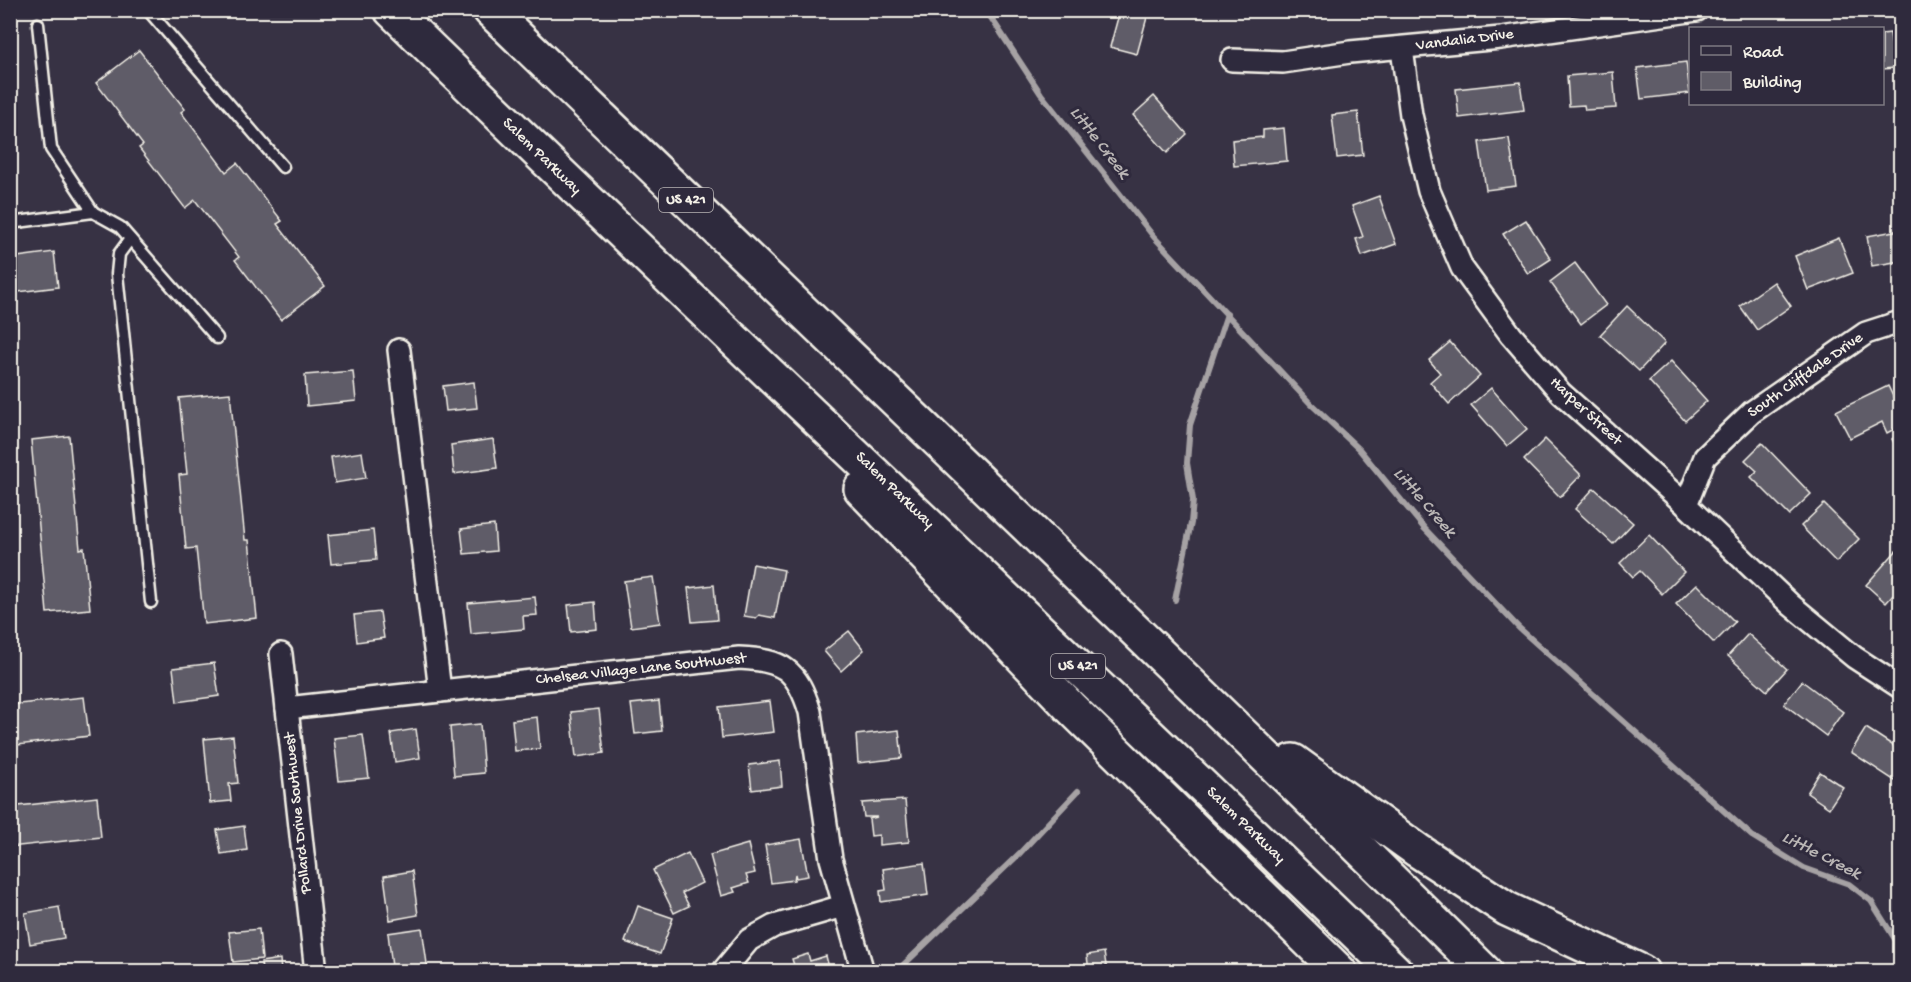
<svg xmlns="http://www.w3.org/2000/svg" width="1911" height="982" font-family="'Gochi Hand',sans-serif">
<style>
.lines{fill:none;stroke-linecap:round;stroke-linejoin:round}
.stream{stroke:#a6a2a4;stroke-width:6}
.building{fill:#5f5c67;stroke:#f4f1e8;stroke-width:1.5}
.lane-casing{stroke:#f4f1e8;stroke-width:15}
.street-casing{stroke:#f4f1e8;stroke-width:26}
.highway-casing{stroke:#f4f1e8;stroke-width:38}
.lane{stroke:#2f2a3d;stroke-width:10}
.street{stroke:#2f2a3d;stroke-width:21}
.highway{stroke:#2f2a3d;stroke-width:33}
.labels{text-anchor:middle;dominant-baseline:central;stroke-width:6;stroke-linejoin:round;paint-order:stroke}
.shield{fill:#2f2a3d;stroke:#b9b5b5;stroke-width:1.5}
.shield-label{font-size:15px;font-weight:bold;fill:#f4f1e8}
.street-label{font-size:16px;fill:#f4f1e8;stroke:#2f2a3d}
.water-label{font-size:18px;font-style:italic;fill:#bab6b5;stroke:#2f2a3d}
</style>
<rect width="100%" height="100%" fill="#373244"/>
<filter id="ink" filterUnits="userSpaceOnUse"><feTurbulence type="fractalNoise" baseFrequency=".0167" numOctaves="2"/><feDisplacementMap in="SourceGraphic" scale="12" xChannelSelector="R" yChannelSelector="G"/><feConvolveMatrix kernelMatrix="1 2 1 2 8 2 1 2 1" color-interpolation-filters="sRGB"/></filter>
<g filter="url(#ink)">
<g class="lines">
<g class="stream">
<path d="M 986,10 L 1041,94 L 1154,237 L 1310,403 L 1359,449 L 1425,529 L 1519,628 L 1752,836 L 1804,868 L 1849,884 L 1871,901 L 1900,947"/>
<path d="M 1175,600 L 1191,523 L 1193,500 L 1187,463 L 1190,425 L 1227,314"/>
<path d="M 896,972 L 1020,853 L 1078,791"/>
</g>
</g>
<g class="building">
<path d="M 1120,10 L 1149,10 L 1137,54 L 1110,47 Z"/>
<path d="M 1890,33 L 1895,68 L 1882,69 L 1882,34 Z"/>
<path d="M 139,50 L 185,109 L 181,112 L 226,172 L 237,163 L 282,221 L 277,224 L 325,286 L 281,320 L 235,260 L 239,257 L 195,200 L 185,208 L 139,148 L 143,145 L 96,83 Z"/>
<path d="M 1686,62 L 1690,93 L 1641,99 L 1637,68 Z"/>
<path d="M 1613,72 L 1616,108 L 1585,110 L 1584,105 L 1569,106 L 1567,76 Z"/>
<path d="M 1520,82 L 1524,110 L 1459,118 L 1456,89 Z"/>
<path d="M 1154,96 L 1187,134 L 1167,153 L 1133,115 Z"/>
<path d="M 1358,112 L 1363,155 L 1337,158 L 1332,115 Z"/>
<path d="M 1284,128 L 1287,161 L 1234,166 L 1232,140 L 1263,137 L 1263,130 Z"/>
<path d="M 1509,138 L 1516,186 L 1486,190 L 1479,142 Z"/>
<path d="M 1379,196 L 1396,244 L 1362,256 L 1356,239 L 1363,237 L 1352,206 Z"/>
<path d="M 1526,220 L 1551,259 L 1528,274 L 1503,234 Z"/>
<path d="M 1900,230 L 1900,261 L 1872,266 L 1867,236 Z"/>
<path d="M 1839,238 L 1853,273 L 1808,290 L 1795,256 Z"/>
<path d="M 54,252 L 58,287 L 10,293 L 10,258 Z"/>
<path d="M 1575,263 L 1606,305 L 1581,324 L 1550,282 Z"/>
<path d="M 1774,282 L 1791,306 L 1757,330 L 1740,306 Z"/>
<path d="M 1627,306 L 1665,343 L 1639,371 L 1600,335 Z"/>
<path d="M 1450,342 L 1480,376 L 1449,404 L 1430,382 L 1440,373 L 1429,360 Z"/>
<path d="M 1671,361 L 1707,401 L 1685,421 L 1649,381 Z"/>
<path d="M 353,371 L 356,401 L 307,406 L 305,375 Z"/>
<path d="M 474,382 L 477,408 L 446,411 L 443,386 Z"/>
<path d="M 1888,386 L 1900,411 L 1900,426 L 1887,433 L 1882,422 L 1850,438 L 1836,411 Z"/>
<path d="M 1491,388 L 1527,429 L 1507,446 L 1471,405 Z"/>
<path d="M 230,393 L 245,540 L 249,540 L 257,618 L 204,624 L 196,548 L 186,549 L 179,475 L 187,474 L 179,398 Z"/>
<path d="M 1900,434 L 1900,454 L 1892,439 Z"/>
<path d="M 69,436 L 80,549 L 84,548 L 90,609 L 47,613 L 31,440 Z"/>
<path d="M 493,439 L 497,468 L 454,474 L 451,445 Z"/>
<path d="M 1545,439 L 1581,475 L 1560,497 L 1524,460 Z"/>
<path d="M 1762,443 L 1811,494 L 1789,515 L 1751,477 L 1757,471 L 1745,460 Z"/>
<path d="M 362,452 L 366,478 L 335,483 L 331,457 Z"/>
<path d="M 1594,488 L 1633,523 L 1613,544 L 1575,509 Z"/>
<path d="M 1824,504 L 1859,539 L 1836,562 L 1801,526 Z"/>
<path d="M 494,525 L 496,551 L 464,554 L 461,529 Z"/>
<path d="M 373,530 L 376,560 L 331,564 L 328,535 Z"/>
<path d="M 1649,535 L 1684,572 L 1662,594 L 1640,571 L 1633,577 L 1620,563 Z"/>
<path d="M 1896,551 L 1900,554 L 1900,600 L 1894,594 L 1886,603 L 1866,585 Z"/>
<path d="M 10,552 L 14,580 L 10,580 Z"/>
<path d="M 753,564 L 784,570 L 775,618 L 759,615 L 756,618 L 744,616 Z"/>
<path d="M 653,577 L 660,623 L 631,627 L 624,581 Z"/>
<path d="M 1697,584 L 1735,622 L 1714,643 L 1676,604 Z"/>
<path d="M 714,585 L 717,620 L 692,622 L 688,588 Z"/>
<path d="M 535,597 L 537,615 L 523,616 L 524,629 L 471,634 L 468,603 Z"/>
<path d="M 595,602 L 597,629 L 571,632 L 568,605 Z"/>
<path d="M 380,612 L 384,638 L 357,642 L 354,615 Z"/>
<path d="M 849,631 L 864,650 L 841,671 L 824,651 Z"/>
<path d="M 1748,634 L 1787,669 L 1767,691 L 1728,656 Z"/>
<path d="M 214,663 L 219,696 L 177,702 L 173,668 Z"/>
<path d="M 1802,681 L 1843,712 L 1826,736 L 1784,704 Z"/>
<path d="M 84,697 L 89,736 L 10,746 L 10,705 Z"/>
<path d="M 659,701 L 662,731 L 635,734 L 631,704 Z"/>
<path d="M 770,701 L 774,732 L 722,738 L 719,707 Z"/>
<path d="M 599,709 L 604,753 L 576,757 L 571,712 Z"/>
<path d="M 537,717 L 540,749 L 515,751 L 512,720 Z"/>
<path d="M 480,724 L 484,773 L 454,776 L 450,727 Z"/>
<path d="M 1866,728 L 1900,750 L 1900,772 L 1895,781 L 1851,752 Z"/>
<path d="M 416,729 L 420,758 L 395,762 L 391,733 Z"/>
<path d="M 899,730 L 902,758 L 858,763 L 856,735 Z"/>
<path d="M 363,735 L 369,778 L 339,781 L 334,738 Z"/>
<path d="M 233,736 L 238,783 L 229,784 L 231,801 L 210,803 L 204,739 Z"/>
<path d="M 780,761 L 782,786 L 752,790 L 749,765 Z"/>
<path d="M 1820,772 L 1843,787 L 1829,808 L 1807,793 Z"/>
<path d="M 97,797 L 101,837 L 10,847 L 10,807 Z"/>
<path d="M 905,800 L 909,842 L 879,845 L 879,835 L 871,836 L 869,819 L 877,817 L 864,817 L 862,803 Z"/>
<path d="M 244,826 L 247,850 L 221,854 L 217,830 Z"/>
<path d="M 801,839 L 808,876 L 796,878 L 795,874 L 794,880 L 771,883 L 765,845 Z"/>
<path d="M 748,844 L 755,873 L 746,875 L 749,883 L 733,888 L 735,892 L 721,896 L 710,855 Z"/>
<path d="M 688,853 L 702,883 L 682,893 L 689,906 L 674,913 L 653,870 Z"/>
<path d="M 924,863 L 928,895 L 881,902 L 880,891 L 886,890 L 883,869 Z"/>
<path d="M 412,871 L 418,915 L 390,920 L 384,876 Z"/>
<path d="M 638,906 L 673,918 L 660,954 L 625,942 Z"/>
<path d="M 59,907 L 64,938 L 30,944 L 25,913 Z"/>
<path d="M 422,928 L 428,971 L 410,972 L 409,965 L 392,967 L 388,933 Z"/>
<path d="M 259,929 L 262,959 L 233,962 L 229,932 Z"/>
<path d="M 1104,952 L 1107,972 L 1089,972 L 1087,955 Z"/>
<path d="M 808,954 L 810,961 L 826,956 L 830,972 L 796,972 L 792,959 Z"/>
<path d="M 280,959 L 281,972 L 262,972 L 261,962 Z"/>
</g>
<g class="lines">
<g class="lane-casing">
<g id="lane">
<path d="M 148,10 L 283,167"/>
<path d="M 38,24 L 51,149 L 93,212"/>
<path d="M 10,223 L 93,212 L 120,227 L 217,338"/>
<path d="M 130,239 L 119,254 L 117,274 L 151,602"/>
</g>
</g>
<g class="street-casing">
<g id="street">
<path d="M 1402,49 L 1411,115 L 1429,191 L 1462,268 L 1511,335 L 1561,393 L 1686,505 L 1791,605 L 1854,657 L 1900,687"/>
<path d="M 1232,60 L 1283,62 L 1350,52 L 1501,38 L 1697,10"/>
<path d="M 399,350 L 440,691"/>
<path d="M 1686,505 L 1705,457 L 1752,412 L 1866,333 L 1900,322"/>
<path d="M 281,654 L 316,972"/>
<path d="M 287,708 L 739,658 C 783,660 797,669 810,712 L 831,859 L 863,972"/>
<path d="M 724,970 L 749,940 L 774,926 L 843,906"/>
</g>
</g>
<g class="highway-casing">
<g id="highway">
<path d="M 391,10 C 723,334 1063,649 1396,972"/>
<path d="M 490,10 C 821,331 1157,647 1485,972"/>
<path d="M 861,489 L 1070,707 L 1340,972"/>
<path d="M 1293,761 L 1417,850 L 1507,909 L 1642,972"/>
</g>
</g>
<use href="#lane" class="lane"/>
<use href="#street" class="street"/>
<use href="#highway" class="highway"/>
</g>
</g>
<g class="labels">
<g class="shield">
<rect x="659" y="188" width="54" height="24" rx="4.5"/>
<rect x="1051" y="654" width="54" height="24" rx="4.5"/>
</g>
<g class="shield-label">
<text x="686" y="200">US 421</text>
<text x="1078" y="666">US 421</text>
</g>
<g class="street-label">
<text transform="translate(1465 41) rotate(-7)">Vandalia Drive</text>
<text transform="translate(541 157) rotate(44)">Salem Parkway</text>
<text transform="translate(1806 376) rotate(-35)">South Cliffdale Drive</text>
<text transform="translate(1585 412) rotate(43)">Harper Street</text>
<text transform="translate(894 491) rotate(44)">Salem Parkway</text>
<text transform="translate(641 670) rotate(-6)">Chelsea Village Lane Southwest</text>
<text transform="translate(299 813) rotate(-96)">Pollard Drive Southwest</text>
<text transform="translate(1245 826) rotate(44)">Salem Parkway</text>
</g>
<g class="water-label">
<text transform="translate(1099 143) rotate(52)">Little Creek</text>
<text transform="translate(1424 503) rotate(49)">Little Creek</text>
<text transform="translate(1821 856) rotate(27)">Little Creek</text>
</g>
</g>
<rect width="1911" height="982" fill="none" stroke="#2f2a3d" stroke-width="36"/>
<rect x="18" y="18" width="1875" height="946" fill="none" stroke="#f4f1e8" stroke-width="2" filter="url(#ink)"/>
<rect x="1689" y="27" width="195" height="78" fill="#2f2a3d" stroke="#7e7a81" stroke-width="1.5"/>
<rect x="1701" y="46" width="30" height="9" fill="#2f2a3d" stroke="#7e7a81" stroke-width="1.5"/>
<text x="1743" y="57" font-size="18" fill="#f4f1e8">Road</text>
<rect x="1701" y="72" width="30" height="18" fill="#5f5c67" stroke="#7e7a81" stroke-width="1.5"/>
<text x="1743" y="87" font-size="18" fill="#f4f1e8">Building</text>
</svg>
